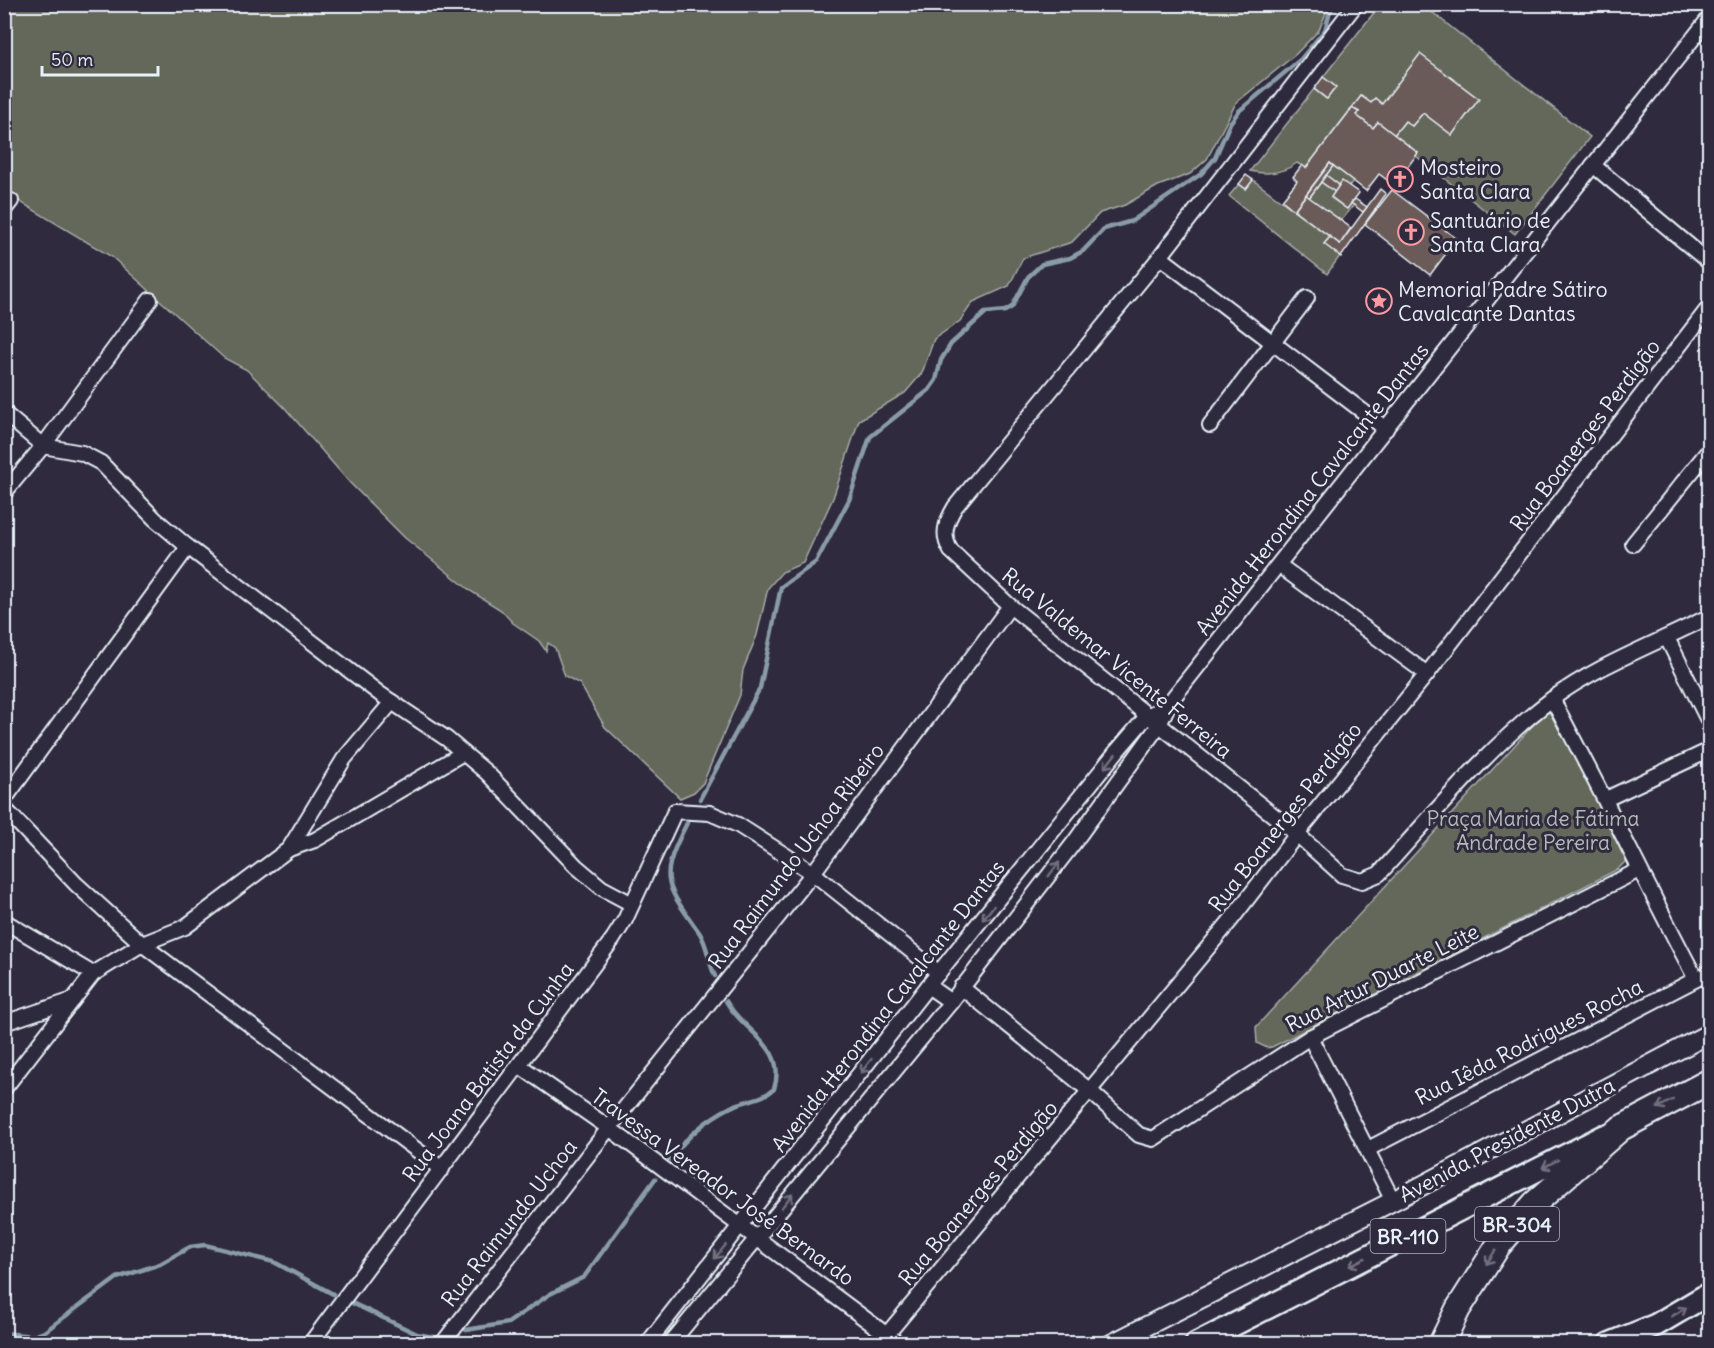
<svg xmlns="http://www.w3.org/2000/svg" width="1714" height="1348" font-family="Delius,sans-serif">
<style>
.green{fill:#64685a;stroke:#a6aca9;stroke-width:1.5}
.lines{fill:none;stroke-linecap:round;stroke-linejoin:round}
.stream{stroke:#8a9ca9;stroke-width:4.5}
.building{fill:#6b5a58;stroke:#e8f1f8;stroke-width:1.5}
.street-casing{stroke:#e8f1f8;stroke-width:18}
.secondary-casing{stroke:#e8f1f8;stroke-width:22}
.primary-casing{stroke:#e8f1f8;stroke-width:26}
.highway-casing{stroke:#e8f1f8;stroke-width:28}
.street{stroke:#2f2a3d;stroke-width:14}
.secondary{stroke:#2f2a3d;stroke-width:18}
.primary{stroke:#2f2a3d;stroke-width:21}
.highway{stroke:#2f2a3d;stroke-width:24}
.oneway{stroke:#70707e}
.labels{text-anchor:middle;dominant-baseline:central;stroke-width:6;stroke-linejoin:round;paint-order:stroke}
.shield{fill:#2f2a3d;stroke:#b0b5c0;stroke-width:1.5}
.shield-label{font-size:20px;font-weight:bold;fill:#e8f1f8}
.poi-label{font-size:21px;fill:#e8f1f8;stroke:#2f2a3d;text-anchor:start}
.street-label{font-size:21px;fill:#e8f1f8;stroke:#2f2a3d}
.park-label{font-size:21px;fill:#b3bab9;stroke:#2f2a3d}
</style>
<rect width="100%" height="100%" fill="#2f2a3d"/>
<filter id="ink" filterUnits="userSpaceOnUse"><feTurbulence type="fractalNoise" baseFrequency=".0167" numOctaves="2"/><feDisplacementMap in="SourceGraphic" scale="12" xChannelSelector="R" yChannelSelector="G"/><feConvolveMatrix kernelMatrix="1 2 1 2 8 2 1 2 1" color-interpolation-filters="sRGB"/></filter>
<g filter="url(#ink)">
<g class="green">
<path d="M 4,5 L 1333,5 L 1328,8 L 1319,30 L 1296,54 L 1236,103 L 1207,159 L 1190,174 L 1158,186 L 1125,205 L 1100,213 L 1072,242 L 1023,258 L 1009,286 L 973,302 L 960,321 L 934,339 L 922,373 L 905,393 L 859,420 L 833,498 L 803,563 L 782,572 L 768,588 L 757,635 L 743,670 L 740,695 L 703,783 L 694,792 L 680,798 L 605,727 L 580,684 L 565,676 L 555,648 L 548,643 L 546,651 L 539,641 L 513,623 L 501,610 L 472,592 L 405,538 L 350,483 L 285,408 L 247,370 L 224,358 L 112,257 L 22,203 L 5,190 Z"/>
<path d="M 1380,5 L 1423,5 L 1590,137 L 1515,234 L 1416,156 L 1418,153 L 1394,135 L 1405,121 L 1412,126 L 1423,113 L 1452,135 L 1479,99 L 1382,104 L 1375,98 L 1371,103 L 1361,96 L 1306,168 L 1297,163 C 1283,173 1267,175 1250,171 L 1314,89 L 1326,99 L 1336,88 L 1323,77 Z"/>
<path d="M 1333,166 L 1353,181 L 1349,186 L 1339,185 L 1326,175 Z"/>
<path d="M 1253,180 L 1330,237 L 1324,244 L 1340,256 L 1327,274 L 1229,196 L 1239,184 L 1246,189 Z"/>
<path d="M 1321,182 L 1335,192 L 1331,198 L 1347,209 L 1351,203 L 1354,205 L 1341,221 L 1309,198 Z"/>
<path d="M 1547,710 L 1553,711 L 1626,861 L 1618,869 L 1272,1047 L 1267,1048 L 1257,1043 L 1256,1027 Z"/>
</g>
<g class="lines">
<g class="stream">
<path d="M 700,799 L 760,688 L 781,587 L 816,562 L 849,500 L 870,437 L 929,390 L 936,380 L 941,360 L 951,344 L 985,313 L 1005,311 L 1012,307 L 1028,277 L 1042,264 L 1070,258 L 1083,251 L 1104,229 L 1132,221 L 1201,174 L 1215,158 L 1230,123 L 1239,111 L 1301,59 L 1325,30 L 1330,11 L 1337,4"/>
<path d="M 687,823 C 658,880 664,883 699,932 C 708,945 708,962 715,976"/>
<path d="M 670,1159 C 688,1136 705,1120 731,1107 C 745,1100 762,1100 774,1089 C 788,1045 743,1033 726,1001"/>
<path d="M 352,1303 L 417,1334 L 433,1337"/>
<path d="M 466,1330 L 508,1323 L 550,1294 L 584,1277 L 655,1179"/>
<path d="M 4,1333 L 33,1336 L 44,1332 L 117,1278 L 160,1264 L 190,1247 L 205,1245 L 274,1262 L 333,1294"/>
</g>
</g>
<g class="building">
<path d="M 1420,54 L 1479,99 L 1452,135 L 1423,113 L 1412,126 L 1405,121 L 1394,135 L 1378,122 L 1373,128 L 1356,115 L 1359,112 L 1352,108 L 1361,96 L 1371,103 L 1375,98 L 1382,104 Z"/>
<path d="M 1323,77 L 1336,87 L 1327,99 L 1314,89 Z"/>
<path d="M 1352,108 L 1359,112 L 1356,115 L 1373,128 L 1378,122 L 1418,153 L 1394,185 L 1379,174 L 1366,191 L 1330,163 L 1294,210 L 1282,200 L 1297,181 L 1293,177 L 1302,165 L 1306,168 Z"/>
<path d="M 1330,163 L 1333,166 L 1309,198 L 1306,195 Z"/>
<path d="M 1246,175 L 1253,180 L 1246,189 L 1239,184 Z"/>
<path d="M 1326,175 L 1339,185 L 1335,192 L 1321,182 Z"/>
<path d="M 1342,181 L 1359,193 L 1347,209 L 1331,197 Z"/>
<path d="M 1380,189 L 1386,194 L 1341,257 L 1324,244 L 1330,237 L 1340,244 Z"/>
<path d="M 1392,190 L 1457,239 L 1430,275 L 1365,224 Z"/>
<path d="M 1306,195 L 1351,228 L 1340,244 L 1294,210 Z"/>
<path d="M 1355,199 L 1367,207 L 1363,212 L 1351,203 Z"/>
</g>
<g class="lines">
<g class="street-casing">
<g id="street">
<path d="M 1356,4 L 1160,257 L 955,507 C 946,522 941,535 951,551 L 1010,606 L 1297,834 L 1342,875 L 1362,881 L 1379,874 C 1434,814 1487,748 1552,699 C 1599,664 1658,643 1710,616"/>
<path d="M 1593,165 L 1710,263"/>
<path d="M 4,210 L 11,201"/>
<path d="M 1160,257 L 1386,429"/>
<path d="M 4,413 L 43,446 L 82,453 L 101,463 L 155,519 L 188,547 L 380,694 L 447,739 L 487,773 L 576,866 L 602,888 L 632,904"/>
<path d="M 1210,425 L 1307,298"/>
<path d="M 4,493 L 43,446 L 150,300"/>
<path d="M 1633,544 L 1710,449"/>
<path d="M 1280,566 L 1427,674"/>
<path d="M 1667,638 L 1710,724"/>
<path d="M 1552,699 C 1602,791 1647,886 1696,979"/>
<path d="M 1606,799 L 1710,750"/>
<path d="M 4,800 L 188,547"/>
<path d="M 4,808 L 76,884 L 142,944 L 442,1169"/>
<path d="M 289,849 L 315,840 L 463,753"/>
<path d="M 4,921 L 93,974"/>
<path d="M 928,986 L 951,1002"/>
<path d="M 961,987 L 1090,1091 L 1139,1135 L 1153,1139 L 1310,1037 L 1639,870"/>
<path d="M 4,1023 L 73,1000"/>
<path d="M 1310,1037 L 1393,1201"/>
<path d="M 520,1066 L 609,1128 L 899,1344"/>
<path d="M 4,1089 L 93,974 L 142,944 L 185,927 L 289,849 L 344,759 L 392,702"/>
<path d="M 1368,1149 L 1710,972"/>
<path d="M 310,1344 L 613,939 L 625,920 L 675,811 L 710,813 L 738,825 L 813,873 L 939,973"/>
<path d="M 442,1344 L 609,1128 L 813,873 L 1010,606"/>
<path d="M 647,1344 L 928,986 L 1117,751 L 1147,716 L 1155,712"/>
<path d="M 670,1344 L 951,1002 L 1073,844 L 1159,725 L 1169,703 L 1710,17"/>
<path d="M 879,1344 L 1231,920 L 1297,834 L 1427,674 L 1710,306"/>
</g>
</g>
<g class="secondary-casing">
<path id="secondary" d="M 1111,1344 L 1393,1201 L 1710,1033"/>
</g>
<g class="primary-casing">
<g id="primary">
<path d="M 1196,1344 L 1604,1136"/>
<path d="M 1609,1344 L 1656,1325 L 1710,1293"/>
</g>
</g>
<g class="highway-casing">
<path id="highway" d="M 1441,1344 L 1458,1309 L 1498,1246 L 1535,1203 L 1621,1128 L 1710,1081"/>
</g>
<use href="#street" class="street"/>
<use href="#secondary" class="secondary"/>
<use href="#primary" class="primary"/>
<use href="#highway" class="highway"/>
</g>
<defs><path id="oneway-shaft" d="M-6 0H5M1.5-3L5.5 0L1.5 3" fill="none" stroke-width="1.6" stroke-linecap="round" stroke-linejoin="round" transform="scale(1.5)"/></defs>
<g class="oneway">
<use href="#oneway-shaft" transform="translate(1110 761) rotate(128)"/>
<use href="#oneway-shaft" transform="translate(1054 869) rotate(-53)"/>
<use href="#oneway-shaft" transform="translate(988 913) rotate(129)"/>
<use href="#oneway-shaft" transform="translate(866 1066) rotate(128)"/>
<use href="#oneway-shaft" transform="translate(1665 1104) rotate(152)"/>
<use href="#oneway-shaft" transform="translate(1550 1164) rotate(153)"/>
<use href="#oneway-shaft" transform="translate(787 1201) rotate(-51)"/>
<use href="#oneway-shaft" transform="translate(720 1252) rotate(129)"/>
<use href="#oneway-shaft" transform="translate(1491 1257) rotate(123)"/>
<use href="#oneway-shaft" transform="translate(1357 1262) rotate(153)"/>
<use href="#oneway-shaft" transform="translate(1679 1312) rotate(-31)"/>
</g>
</g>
<defs>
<g id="church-ring" transform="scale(1.35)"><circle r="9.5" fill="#2f2a3d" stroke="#ff9aa2" stroke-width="1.5"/><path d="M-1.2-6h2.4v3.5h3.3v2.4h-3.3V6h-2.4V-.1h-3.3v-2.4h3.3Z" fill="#ff9aa2"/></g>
<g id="sight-ring" transform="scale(1.35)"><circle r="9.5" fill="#2f2a3d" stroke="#ff9aa2" stroke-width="1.5"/><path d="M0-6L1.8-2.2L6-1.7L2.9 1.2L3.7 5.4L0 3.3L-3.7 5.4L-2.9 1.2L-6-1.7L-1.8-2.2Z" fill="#ff9aa2"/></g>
</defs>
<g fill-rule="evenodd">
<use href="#church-ring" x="1400" y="179"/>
<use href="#church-ring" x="1411" y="232"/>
<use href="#sight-ring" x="1379" y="301"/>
</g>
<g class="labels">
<g class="shield">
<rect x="1475" y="1207" width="84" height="34" rx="4.5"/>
<rect x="1370.5" y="1219" width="75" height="34" rx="4.5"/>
</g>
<g class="shield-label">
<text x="1517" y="1224">BR-304</text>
<text x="1408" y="1236">BR-110</text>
</g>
<g class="poi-label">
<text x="1420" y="167">Mosteiro<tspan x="1420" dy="24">Santa Clara</tspan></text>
<text x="1430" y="220">Santuário de<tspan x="1430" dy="24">Santa Clara</tspan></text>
<text x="1398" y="289">Memorial Padre Sátiro<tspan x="1398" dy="24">Cavalcante Dantas</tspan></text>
</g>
<g class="street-label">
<text transform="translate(1585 435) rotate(-53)">Rua Boanerges Perdigão</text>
<text transform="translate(1312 489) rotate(-52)">Avenida Herondina Cavalcante Dantas</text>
<text transform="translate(1117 663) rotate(39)">Rua Valdemar Vicente Ferreira</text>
<text transform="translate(1285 817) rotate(-52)">Rua Boanerges Perdigão</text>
<text transform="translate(796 856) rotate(-53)">Rua Raimundo Uchoa Ribeiro</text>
<text transform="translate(1382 978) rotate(-27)">Rua Artur Duarte Leite</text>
<text transform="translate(888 1006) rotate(-52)">Avenida Herondina Cavalcante Dantas</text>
<text transform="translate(1529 1042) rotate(-27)">Rua Iêda Rodrigues Rocha</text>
<text transform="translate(488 1072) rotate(-53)">Rua Joana Batista da Cunha</text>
<text transform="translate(1507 1140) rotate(-28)">Avenida Presidente Dutra</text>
<text transform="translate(723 1187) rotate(36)">Travessa Vereador José Bernardo</text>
<text transform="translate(978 1193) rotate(-50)">Rua Boanerges Perdigão</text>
<text transform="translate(509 1223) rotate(-52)">Rua Raimundo Uchoa</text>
</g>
<g class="park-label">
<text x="1533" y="818">Praça Maria de Fátima<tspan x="1533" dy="24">Andrade Pereira</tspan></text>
</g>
</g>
<rect width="1714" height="1348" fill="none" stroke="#2f2a3d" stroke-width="24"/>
<rect x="12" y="12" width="1690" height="1324" fill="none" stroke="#e8f1f8" stroke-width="2" filter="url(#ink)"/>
<path d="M42 66v9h116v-9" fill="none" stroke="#e8f1f8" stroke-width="3"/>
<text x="51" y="66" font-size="18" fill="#e8f1f8" stroke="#2f2a3d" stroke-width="4.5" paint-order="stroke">50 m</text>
</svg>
